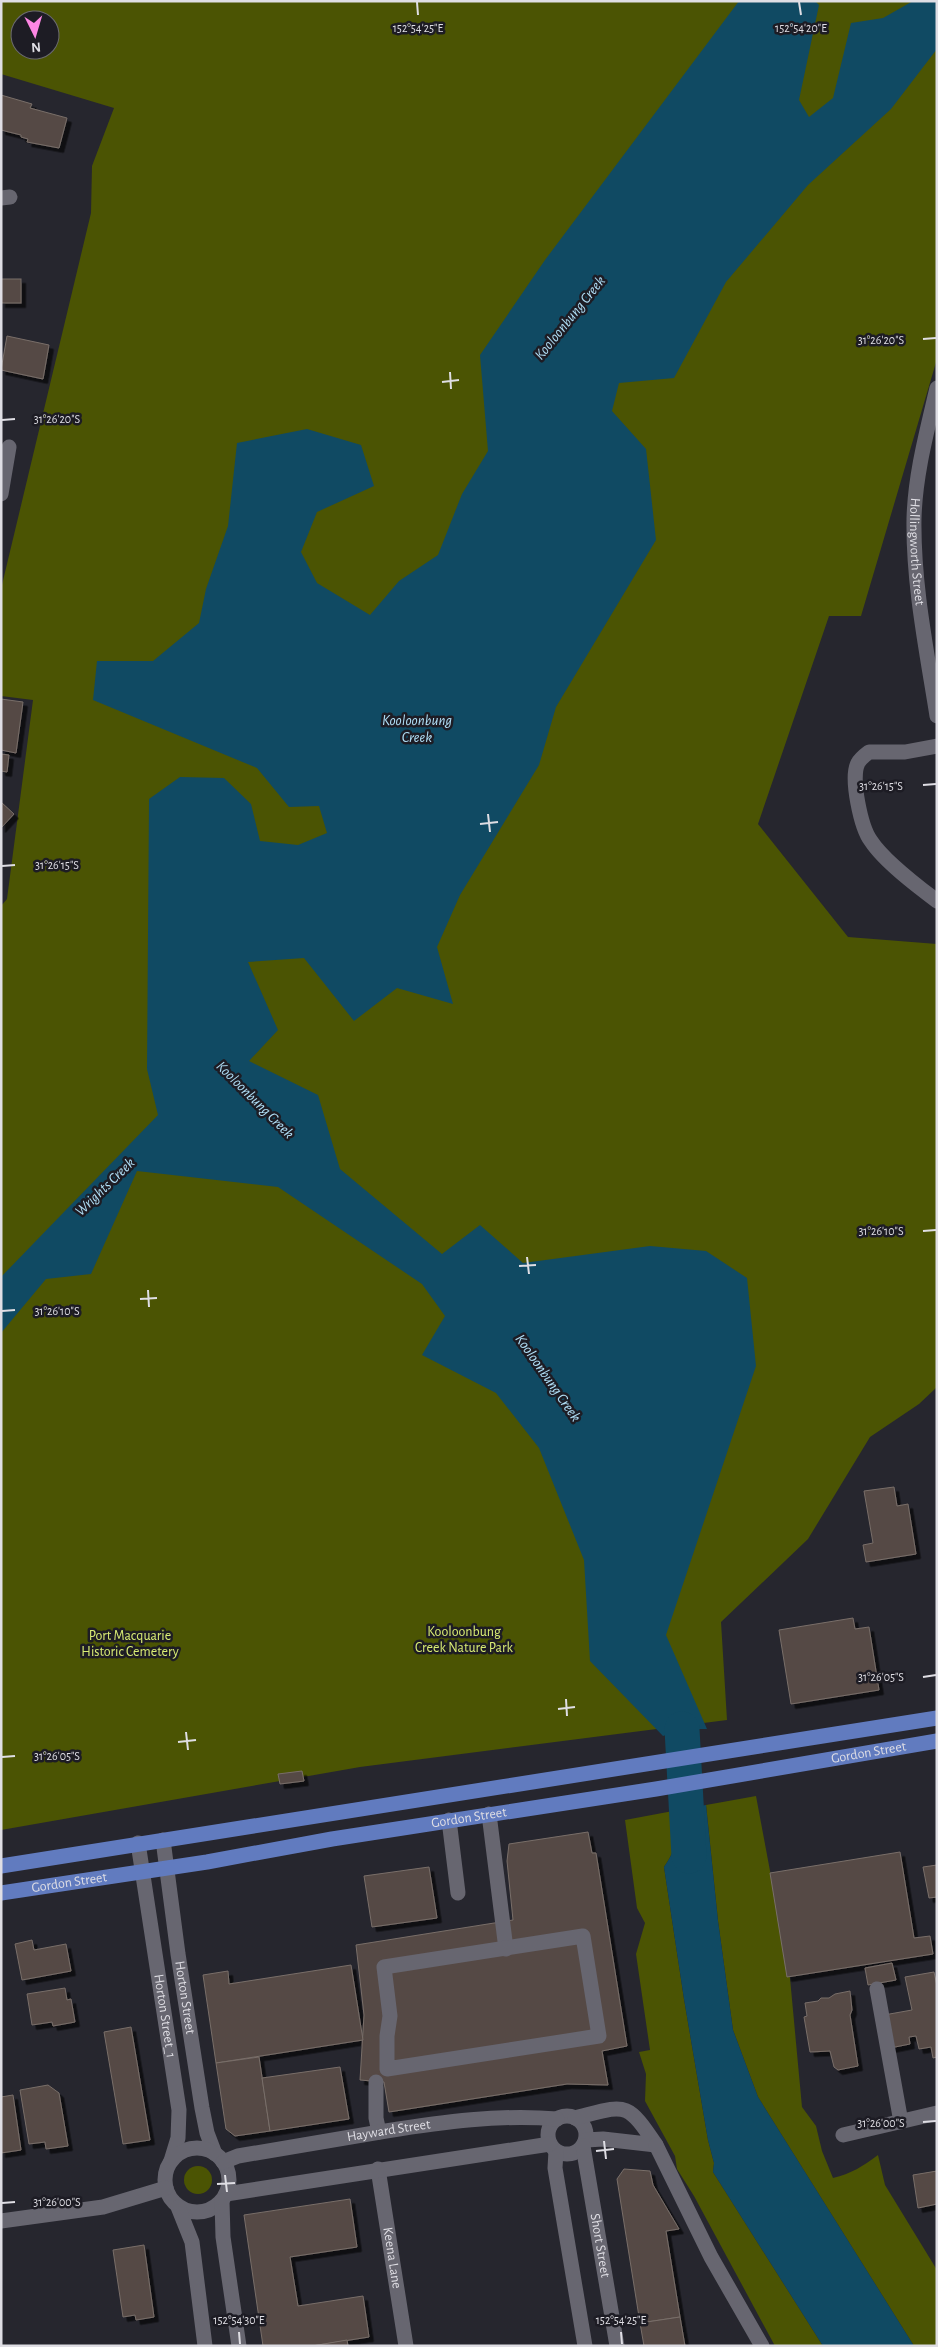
<svg xmlns="http://www.w3.org/2000/svg" width="938" height="2347" font-family="'Alegreya Sans',sans-serif">
<style>
.green{fill:#4b5403;fill-rule:evenodd}
.water{fill:#104a63}
.lines{fill:none;stroke-linecap:round;stroke-linejoin:round}
.river{stroke:#104a63;stroke-width:35}
.building{fill:#544a45;stroke:#796e69;filter:url(#shadow)}
.minor{stroke:#676670;stroke-width:15}
.major{stroke:#617bbf;stroke-width:15}
.ticks{fill:none;stroke:#dfdee4;stroke-width:2}
.labels{text-anchor:middle;dominant-baseline:central;stroke-width:5;stroke-linejoin:round;paint-order:stroke}
.street-label{font-size:14px;fill:#dfdee4;stroke:#1d1c24}
.park-label{font-size:14px;fill:#daed74;stroke:#1d1c24}
.water-label{font-size:15px;font-style:italic;fill:#b1e0f8;stroke:#1d1c24}
.ticks-label{font-size:12px;text-anchor:middle;fill:#dfdee4;stroke:#1d1c24;stroke-width:5;stroke-linejoin:round;paint-order:stroke}
</style>
<defs>
<filter id="shadow"><feDropShadow dx="4.5" dy="4.5" stdDeviation="0" flood-color="#0009"/></filter>
</defs>
<rect width="100%" height="100%" fill="#26262e"/>
<g class="green">
<path d="M 1,1 L 937,1 L 937,359 L 861,616 L 829,616 L 758,824 L 848,937 L 937,944 L 937,1387 L 919,1404 L 870,1437 L 808,1539 L 721,1622 L 727,1720 L 360,1767 L 1,1830 L 1,906 L 7,899 L 33,700 L 1,696 L 1,589 L 91,213 L 92,166 L 114,108 L 1,74 ZM 20,20 L 50,20 L 50,50 L 20,50 Z"/>
<path d="M 756,1796 L 790,1978 L 802,2107 L 816,2126 L 822,2151 L 833,2178 C 851,2174 863,2166 878,2155 L 885,2185 L 937,2270 L 937,2346 L 914,2346 L 758,2097 L 733,2030 L 718,1921 L 706,1805 Z"/>
<path d="M 673,1811 C 678,1833 678,1848 664,1867 L 684,1999 L 708,2140 L 714,2163 L 713,2172 L 823,2346 L 775,2346 L 694,2196 L 677,2169 L 675,2156 L 645,2101 L 646,2074 L 639,2052 L 650,2050 L 636,1954 L 645,1923 L 637,1908 L 625,1820 Z"/>
<circle cx="198" cy="2180" r="14"/>
</g>
<g class="water">
<path d="M 739,1 L 815,1 L 819,5 L 799,100 L 809,117 L 833,98 L 851,23 L 883,18 L 913,1 L 937,1 L 937,49 L 891,109 L 808,185 L 726,282 L 674,378 L 619,383 L 612,411 L 646,449 L 656,540 L 556,707 L 539,765 L 460,895 L 437,947 L 453,1004 L 397,988 L 354,1021 L 304,958 L 248,962 L 278,1030 L 249,1061 L 318,1095 L 340,1169 L 442,1254 L 480,1225 L 523,1263 L 650,1246 L 706,1251 L 747,1278 L 756,1366 L 666,1635 L 707,1729 L 682,1729 L 663,1736 L 590,1661 L 584,1560 L 539,1448 L 496,1393 L 422,1355 L 445,1316 L 422,1284 L 278,1187 L 137,1171 L 91,1274 L 46,1279 L 1,1333 L 1,1277 L 158,1115 L 147,1069 L 149,799 L 180,777 L 224,778 L 251,804 L 260,841 L 298,845 L 327,833 L 319,806 L 289,807 L 257,768 L 93,700 L 97,661 L 153,661 L 199,623 L 206,589 L 228,526 L 237,443 L 307,429 L 361,445 L 374,486 L 317,512 L 301,552 L 317,583 L 370,615 L 399,581 L 438,555 L 462,494 L 488,451 L 480,355 L 545,260 Z"/>
<path d="M 706,1805 L 718,1921 L 733,2030 L 758,2097 L 914,2346 L 823,2346 L 713,2172 L 714,2163 L 708,2140 L 684,1999 L 664,1867 C 678,1848 678,1833 673,1811 Z"/>
</g>
<g class="lines">
<path class="river" d="M 682,1729 L 689,1856"/>
</g>
<g class="building">
<path d="M 1,95 L 32,104 L 30,108 L 67,118 L 59,148 L 27,142 L 28,139 L 21,137 L 21,135 L 1,130 Z"/>
<rect x="1" y="279" width="20" height="24"/>
<path d="M 7,336 L 49,345 L 43,379 L 1,370 Z"/>
<path d="M 1,699 L 23,702 L 16,753 L 1,750 Z"/>
<path d="M 1,754 L 9,755 L 7,772 L 1,771 Z"/>
<path d="M 1,802 L 14,814 L 1,828 Z"/>
<path d="M 894,1487 L 897,1506 L 908,1504 L 916,1554 L 866,1562 L 863,1545 L 873,1543 L 864,1491 Z"/>
<path d="M 853,1618 L 855,1629 L 869,1627 L 879,1690 L 791,1704 L 779,1630 Z"/>
<path d="M 302,1771 L 304,1781 L 280,1784 L 278,1774 Z"/>
<path d="M 588,1832 L 592,1853 L 596,1853 L 627,2046 L 602,2051 L 608,2085 L 567,2084 L 389,2112 L 384,2082 L 360,2080 L 364,2015 L 356,1945 L 513,1920 L 507,1861 L 509,1844 Z"/>
<path d="M 900,1852 L 914,1938 L 930,1936 L 933,1954 L 787,1977 L 770,1873 Z"/>
<path d="M 937,1865 L 937,1897 L 929,1898 L 923,1867 Z"/>
<path d="M 429,1867 L 437,1918 L 372,1927 L 364,1876 Z"/>
<path d="M 32,1940 L 34,1950 L 66,1944 L 71,1971 L 22,1980 L 15,1944 Z"/>
<path d="M 892,1963 L 896,1980 L 868,1985 L 865,1968 Z"/>
<path d="M 351,1965 L 363,2040 L 216,2063 L 203,1975 L 228,1971 L 229,1984 Z"/>
<path d="M 934,1972 L 937,1986 L 937,2057 L 933,2058 L 931,2047 L 919,2049 L 916,2036 L 909,2037 L 910,2044 L 890,2048 L 884,2015 L 912,2010 L 905,1977 Z"/>
<path d="M 65,1988 L 67,2000 L 71,1999 L 75,2022 L 53,2026 L 52,2022 L 32,2025 L 27,1994 Z"/>
<path d="M 850,1991 L 852,2010 L 850,2015 L 858,2066 L 838,2070 L 834,2067 L 830,2051 L 810,2052 L 804,2017 L 807,2016 L 805,2003 L 818,2001 L 821,1998 L 829,1998 L 835,1994 Z"/>
<path d="M 131,2027 L 150,2140 L 123,2144 L 104,2032 Z"/>
<path d="M 259,2057 L 270,2131 L 235,2136 L 226,2129 L 216,2063 Z"/>
<path d="M 340,2067 L 349,2119 L 270,2131 L 262,2078 Z"/>
<path d="M 48,2085 L 59,2093 L 68,2146 L 46,2149 L 45,2142 L 29,2144 L 20,2090 Z"/>
<path d="M 13,2095 L 21,2150 L 1,2153 L 1,2097 Z"/>
<path d="M 624,2169 L 650,2171 L 653,2185 L 679,2229 L 666,2231 L 680,2317 L 640,2323 L 617,2179 Z"/>
<path d="M 937,2171 L 937,2204 L 918,2208 L 913,2175 Z"/>
<path d="M 350,2199 L 357,2247 L 290,2257 L 298,2306 L 363,2296 L 369,2337 L 312,2346 L 263,2346 L 244,2215 Z"/>
<path d="M 144,2245 L 154,2317 L 136,2320 L 135,2315 L 123,2317 L 113,2250 Z"/>
<path d="M 680,2317 L 685,2346 L 644,2346 L 640,2323 Z"/>
<path d="M 347,2340 L 348,2346 L 312,2346 Z"/>
</g>
<g class="lines">
<g class="minor">
<path d="M 1,198 L 10,197"/>
<path id="s1" d="M 937,388 C 927,431 915,475 914,519 C 913,585 927,652 937,716"/>
<path d="M 1,494 L 9,447"/>
<path d="M 937,746 L 905,752 L 869,752 C 865,755 860,759 858,763 C 850,777 861,828 871,841 C 884,861 917,886 937,901"/>
<path d="M 489,1814 L 506,1949"/>
<path d="M 449,1820 L 458,1893"/>
<path id="s2" d="M 163,1840 L 178,1954 L 202,2108 L 207,2133 L 215,2154"/>
<path id="s3" d="M 138,1843 L 179,2110 L 178,2138 L 171,2161"/>
<path d="M 583,1936 L 599,2036 L 387,2069 L 387,2036 L 390,2016 L 384,1967 Z"/>
<path d="M 877,1989 L 901,2122"/>
<path d="M 376,2082 L 376,2118 L 379,2132"/>
<circle cx="567" cy="2135" r="19"/>
<path d="M 575,2118 C 626,2105 626,2100 656,2145 L 603,2139 L 586,2140"/>
<path d="M 843,2135 L 937,2113"/>
<path d="M 656,2145 L 711,2257 L 762,2346"/>
<path id="s4" d="M 583,2146 L 617,2346"/>
<circle cx="197" cy="2180" r="32"/>
<path d="M 556,2151 L 555,2168 L 585,2346"/>
<path id="s5" d="M 223,2162 L 238,2156 C 287,2148 336,2139 386,2131 C 442,2122 500,2114 557,2119"/>
<path id="s6" d="M 378,2169 L 406,2346"/>
<path d="M 226,2194 L 550,2144"/>
<path d="M 222,2201 L 223,2237 L 239,2346"/>
<path d="M 178,2207 L 192,2242 L 205,2346"/>
<path d="M 1,2221 L 103,2207 L 166,2188"/>
</g>
<g class="major">
<path d="M 1,1866 L 937,1718"/>
<path id="s7" d="M 1,1893 L 207,1862 L 332,1839 L 656,1789 L 937,1741"/>
</g>
</g>
<path class="ticks" d="M 417,2 L 418,15M 799,2 L 801,15M 923,339 L 936,338M 450,372 L 451,389M 442,382 L 459,380M 2,420 L 15,419M 923,785 L 936,784M 488,814 L 490,832M 480,824 L 498,822M 2,866 L 15,865M 923,1231 L 936,1230M 527,1257 L 529,1274M 519,1266 L 536,1265M 148,1290 L 149,1307M 140,1299 L 157,1298M 2,1311 L 15,1310M 923,1677 L 936,1675M 566,1699 L 567,1716M 558,1709 L 575,1707M 186,1732 L 188,1750M 178,1742 L 196,1740M 2,1757 L 15,1756M 923,2122 L 936,2121M 604,2141 L 606,2159M 596,2151 L 614,2149M 225,2175 L 227,2192M 217,2184 L 235,2183M 2,2203 L 15,2202M 239,2332 L 240,2344M 621,2332 L 622,2344"/>
<g class="labels">
<g class="street-label">
<text stroke="none"><textPath href="#s1" startOffset="166">Hollingworth Street</textPath></text>
<text stroke="none"><textPath href="#s7" startOffset="879">Gordon Street</textPath></text>
<text stroke="none"><textPath href="#s7" startOffset="474">Gordon Street</textPath></text>
<text stroke="none"><textPath href="#s7" startOffset="69">Gordon Street</textPath></text>
<text stroke="none"><textPath href="#s2" startOffset="159">Horton Street</textPath></text>
<text stroke="none"><textPath href="#s3" startOffset="175">Horton Street_1</textPath></text>
<text stroke="none"><textPath href="#s5" startOffset="169">Hayward Street</textPath></text>
<text stroke="none"><textPath href="#s4" startOffset="101">Short Street</textPath></text>
<text stroke="none"><textPath href="#s6" startOffset="90">Keena Lane</textPath></text>
</g>
<g class="park-label">
<text x="464" y="1632">Kooloonbung<tspan x="464" dy="16">Creek Nature Park</tspan></text>
<text x="130" y="1636">Port Macquarie<tspan x="130" dy="16">Historic Cemetery</tspan></text>
</g>
<g class="water-label">
<text transform="translate(570 318) rotate(-51)">Kooloonbung Creek</text>
<text x="417" y="720">Kooloonbung<tspan x="417" dy="17">Creek</tspan></text>
<text transform="translate(255 1100) rotate(45)">Kooloonbung Creek</text>
<text transform="translate(105 1187) rotate(-44)">Wrights Creek</text>
<text transform="translate(548 1378) rotate(55)">Kooloonbung Creek</text>
</g>
</g>
<g class="ticks-label">
<text x="418" y="32">152°54'25"E</text>
<text x="801" y="32">152°54'20"E</text>
<text x="881" y="344">31°26'20"S</text>
<text x="57" y="423">31°26'20"S</text>
<text x="881" y="790">31°26'15"S</text>
<text x="57" y="869">31°26'15"S</text>
<text x="881" y="1235">31°26'10"S</text>
<text x="57" y="1315">31°26'10"S</text>
<text x="881" y="1681">31°26'05"S</text>
<text x="57" y="1760">31°26'05"S</text>
<text x="881" y="2127">31°26'00"S</text>
<text x="57" y="2206">31°26'00"S</text>
<text x="239" y="2324">152°54'30"E</text>
<text x="621" y="2324">152°54'25"E</text>
</g>
<rect width="938" height="2347" fill="none" stroke="#dfdee4" stroke-width="5"/>
<g transform="translate(35 35) rotate(175)"><circle r="24" fill="#1d1c24" stroke="#6b6a71"/>
<path d="M0-4L9 19L0 12L-9 19Z" fill="#fd86e3"/>
<text y="-8" font-size="14" font-weight="bold" text-anchor="middle" fill="#dfdee4">N</text>
</g>
</svg>
